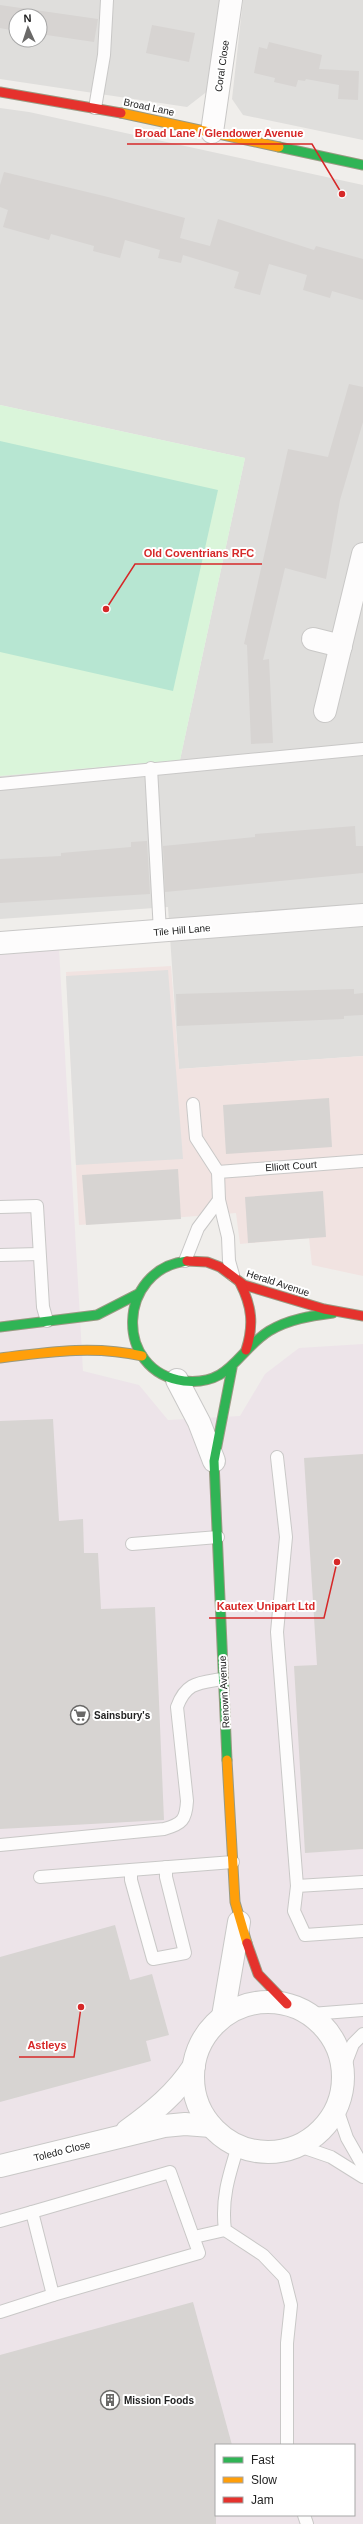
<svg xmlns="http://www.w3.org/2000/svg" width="363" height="2524" font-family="Helvetica,sans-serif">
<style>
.residential{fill:#dfdedc;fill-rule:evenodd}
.commercial{fill:#f1e3e1}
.industrial{fill:#ede4e9;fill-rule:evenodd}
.park{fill:#daf5da}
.pitch{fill:#b7e6d2}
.parking{fill:#e0dfde}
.building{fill:#d7d4d2}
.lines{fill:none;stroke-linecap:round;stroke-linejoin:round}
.lane-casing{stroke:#c9c8c7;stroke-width:14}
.street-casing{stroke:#c9c8c7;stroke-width:24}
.fast-casing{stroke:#999a82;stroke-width:11}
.slow-casing{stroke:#999a82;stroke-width:11}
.jam-casing{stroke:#999a82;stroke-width:11}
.lane{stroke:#fdfcfc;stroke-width:12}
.street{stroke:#fdfcfc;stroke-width:22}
.fast{stroke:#30b455;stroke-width:9}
.slow{stroke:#ff9f0a;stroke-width:9}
.jam{stroke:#e5322d;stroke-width:9}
.labels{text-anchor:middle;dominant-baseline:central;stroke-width:4;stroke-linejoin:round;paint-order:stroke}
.street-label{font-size:10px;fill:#222;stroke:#fff}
.poi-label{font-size:10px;font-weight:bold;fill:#222;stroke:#fff;text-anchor:start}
.leader{fill:none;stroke:#d62828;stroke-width:1.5}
.callout-dot{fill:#d62828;stroke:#fff;stroke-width:1.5}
.callout-label{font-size:11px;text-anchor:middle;font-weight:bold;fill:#d62828;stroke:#fff;stroke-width:4;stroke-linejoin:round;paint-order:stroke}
</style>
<rect width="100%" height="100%" fill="#f0eeeb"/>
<g class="residential">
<path d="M 0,0 L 222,0 L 209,90 L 187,107 L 0,79 ZM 16,16 L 40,16 L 40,40 L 16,40 Z"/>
<path d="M 243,0 L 363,0 L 363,140 L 243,115 L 232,99 Z"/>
<path d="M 0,108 L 29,112 L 363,185 L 363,1056 L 179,1069 L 168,907 L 0,919 L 0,776 L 180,760 L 245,458 L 0,405 Z"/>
</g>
<path class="commercial" d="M 171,966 L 179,1069 L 363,1056 L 363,1276 L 312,1265 L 309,1238 L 240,1244 L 236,1213 L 79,1225 L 66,972 Z"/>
<path class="industrial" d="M 59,949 L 83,1371 L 139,1385 L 168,1420 L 240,1416 L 265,1374 L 299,1348 L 363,1344 L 363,2524 L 0,2524 L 0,954 ZM 216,2445 L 354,2445 L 354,2515 L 216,2515 Z"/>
<path class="park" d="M 0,405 L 245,458 L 180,760 L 0,776 Z"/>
<path class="pitch" d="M 0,441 L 218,490 L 173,691 L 0,652 Z"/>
<path class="parking" d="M 168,970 L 183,1159 L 76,1165 L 66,976 Z"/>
<g class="building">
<path d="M 0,5 L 98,19 L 94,42 L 40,34 L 40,16 L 16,16 L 16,31 L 0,28 Z"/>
<path d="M 152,25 L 195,33 L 189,62 L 146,53 Z"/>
<path d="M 269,42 L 322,55 L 319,69 L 359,71 L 358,100 L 338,99 L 339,85 L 306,79 L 305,81 L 298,80 L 296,87 L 274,82 L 275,78 L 254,73 L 259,47 L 267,49 Z"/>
<path d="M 4,172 L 108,197 L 185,218 L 180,238 L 210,246 L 218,219 L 314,250 L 316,246 L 363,259 L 363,300 L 332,291 L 330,298 L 303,290 L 307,275 L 269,264 L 260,295 L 234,288 L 239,272 L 183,255 L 181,263 L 158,258 L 160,250 L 125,240 L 120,258 L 93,251 L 94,246 L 51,234 L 49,240 L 3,227 L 8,210 L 0,207 L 0,185 Z"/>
<path d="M 349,384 L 363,387 L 363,422 L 340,500 L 326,579 L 285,568 L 263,660 L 269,659 L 273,743 L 251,744 L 247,645 L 244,644 L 288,449 L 328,457 Z"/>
<path d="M 355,826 L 356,846 L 363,846 L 363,873 L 165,892 L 163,846 L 255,837 L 255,834 Z"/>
<path d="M 147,841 L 150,894 L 0,903 L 0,859 L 61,856 L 61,853 L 131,847 L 131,842 Z"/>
<path d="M 354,989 L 354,994 L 363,993 L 363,1015 L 344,1016 L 344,1019 L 177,1026 L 176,994 Z"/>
<path d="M 329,1098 L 332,1147 L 226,1154 L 223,1105 Z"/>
<path d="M 178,1169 L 181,1219 L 86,1225 L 82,1175 Z"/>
<path d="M 323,1191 L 326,1237 L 248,1243 L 245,1197 Z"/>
<path d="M 53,1419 L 59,1521 L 83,1519 L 84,1553 L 98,1553 L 101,1609 L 155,1607 L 164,1820 L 0,1829 L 0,1421 Z"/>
<path d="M 363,1454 L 363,1849 L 305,1853 L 294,1666 L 317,1665 L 304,1458 Z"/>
<path d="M 115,1925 L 130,1980 L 152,1974 L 169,2035 L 146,2041 L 151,2061 L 0,2102 L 0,1957 Z"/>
<path d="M 193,2302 L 232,2445 L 216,2445 L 216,2524 L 0,2524 L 0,2355 Z"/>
</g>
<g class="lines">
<g class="lane-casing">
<g id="lane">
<path d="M 95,108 L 104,55 L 107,0"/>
<path d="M 151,768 L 160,932"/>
<path d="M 0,784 L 363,749"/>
<path d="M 193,1104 L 196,1138 L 218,1172 L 219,1200 L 228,1237 L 229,1261 L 233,1275"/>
<path d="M 218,1172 L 363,1161"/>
<path d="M 0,1207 L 37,1206 L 43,1307 L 47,1321"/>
<path d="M 0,1255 L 39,1254"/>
<path d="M 185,1261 L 198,1228 L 219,1200"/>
<path d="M 277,1457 L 286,1537 L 277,1632 L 297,1886"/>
<path d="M 132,1544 L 218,1537"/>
<path d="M 0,1845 L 164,1829 C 182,1824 186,1820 187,1801 L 177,1707 C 186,1682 199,1683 222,1679"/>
<path d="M 131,1870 L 131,1880 L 153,1959 L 185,1953 L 166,1877 L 166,1867"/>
<path d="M 40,1877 L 233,1862"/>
<path d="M 363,1882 L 297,1886 L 294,1911 L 305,1935 L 363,1931"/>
<path d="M 311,2014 L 363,2010"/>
<path d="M 343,2070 L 353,2044 L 363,2034"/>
<path d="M 337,2109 L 347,2138 L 363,2166"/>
<path d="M 238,2146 C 229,2175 221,2199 225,2230 L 263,2255 L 284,2277 L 291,2305 L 287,2343 L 287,2445"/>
<path d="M 299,2146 L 331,2157 L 363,2177"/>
<path d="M 170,2172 L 199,2253 L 53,2295 L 32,2212 Z"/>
<path d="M 0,2221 L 32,2212"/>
<path d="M 194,2237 L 225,2230"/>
<path d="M 0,2312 L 53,2295"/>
<path d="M 304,2515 L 307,2524"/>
</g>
</g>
<g class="street-casing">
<g id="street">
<path d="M 212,132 L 231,0"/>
<path d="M 313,639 L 341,646"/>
<path d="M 325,711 L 363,554"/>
<path d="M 0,943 L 363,915"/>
<path d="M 177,1380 L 199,1422 L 214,1461"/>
<circle cx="268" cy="2077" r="75"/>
<path d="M 223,2016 L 239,1922"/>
<path d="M 127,2131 C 153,2112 176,2094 194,2066"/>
<path d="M 0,2166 L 164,2126 L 185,2124 L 211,2126"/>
</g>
</g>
<g class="fast-casing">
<g id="fast">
<path d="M 279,147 L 363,165"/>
<path d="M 187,1261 C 117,1269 113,1372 184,1381 C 231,1386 237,1351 269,1331 C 289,1319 311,1316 333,1313"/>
<path d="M 0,1327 L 97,1315 L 138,1294"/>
<path d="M 227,1760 L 214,1461 L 232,1368"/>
</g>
</g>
<g class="slow-casing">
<g id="slow">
<path d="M 121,113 L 279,147"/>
<path d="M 0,1358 C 48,1352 94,1345 142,1356"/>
<path d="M 227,1760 L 235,1902 L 247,1943"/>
</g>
</g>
<g class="jam-casing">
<g id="jam">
<path d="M 0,92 L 121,113"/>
<path d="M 187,1261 L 207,1262 L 220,1267 L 244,1285 L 324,1309 L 363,1316"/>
<path d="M 240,1283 C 252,1306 254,1325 246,1350"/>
<path d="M 247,1943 L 258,1974 L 287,2004"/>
</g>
</g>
<use href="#lane" class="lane"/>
<use href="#street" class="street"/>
<use href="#fast" class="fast"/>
<use href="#slow" class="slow"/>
<use href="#jam" class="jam"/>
</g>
<defs>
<g id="supermarket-ring" transform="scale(1)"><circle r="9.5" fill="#fff" stroke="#6a6968" stroke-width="1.5"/><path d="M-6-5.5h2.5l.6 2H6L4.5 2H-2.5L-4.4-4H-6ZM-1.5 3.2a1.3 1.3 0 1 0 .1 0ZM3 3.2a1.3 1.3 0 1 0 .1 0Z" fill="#6a6968"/></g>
<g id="building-ring" transform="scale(1)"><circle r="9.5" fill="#fff" stroke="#6a6968" stroke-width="1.5"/><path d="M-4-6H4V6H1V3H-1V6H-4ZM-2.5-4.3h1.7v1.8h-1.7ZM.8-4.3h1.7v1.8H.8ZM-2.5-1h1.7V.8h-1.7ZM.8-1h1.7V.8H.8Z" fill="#6a6968"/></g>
</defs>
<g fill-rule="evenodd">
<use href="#supermarket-ring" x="80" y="1715"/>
<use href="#building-ring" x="110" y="2400"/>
</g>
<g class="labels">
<g class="street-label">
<text transform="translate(222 66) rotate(-82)">Coral Close</text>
<text transform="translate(149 107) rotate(12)">Broad Lane</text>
<text transform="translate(182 930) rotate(-5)">Tile Hill Lane</text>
<text transform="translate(291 1166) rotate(-4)">Elliott Court</text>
<text transform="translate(278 1283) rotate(18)">Herald Avenue</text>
<text transform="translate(224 1692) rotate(-93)">Renown Avenue</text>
<text transform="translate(62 2151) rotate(-14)">Toledo Close</text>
</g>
<g class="poi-label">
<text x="94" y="1715">Sainsbury's</text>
<text x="124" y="2400">Mission Foods</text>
</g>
</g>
<path class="leader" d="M342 194L312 144H127M106 609L135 564H262M337 1562L324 1618H209M81 2007L74 2057H19"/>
<g class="callout-dot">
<circle cx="342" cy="194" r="4"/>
<circle cx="106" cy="609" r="4"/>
<circle cx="337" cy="1562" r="4"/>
<circle cx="81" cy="2007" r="4"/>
</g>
<g class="callout-label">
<text x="219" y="137">Broad Lane / Glendower Avenue</text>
<text x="199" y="557">Old Coventrians RFC</text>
<text x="266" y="1610">Kautex Unipart Ltd</text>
<text x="47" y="2049">Astleys</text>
</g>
<rect x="215" y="2444" width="140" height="72" fill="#ffffff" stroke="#a7a7a7"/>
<rect x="223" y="2457" width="20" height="6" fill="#30b455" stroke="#a7a7a7"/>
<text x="251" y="2464" font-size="12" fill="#222222">Fast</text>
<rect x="223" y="2477" width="20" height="6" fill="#ff9f0a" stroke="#a7a7a7"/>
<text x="251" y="2484" font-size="12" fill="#222222">Slow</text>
<rect x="223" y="2497" width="20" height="6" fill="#e5322d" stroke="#a7a7a7"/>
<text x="251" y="2504" font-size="12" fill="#222222">Jam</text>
<g transform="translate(28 28) rotate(357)"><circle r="19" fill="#ffffff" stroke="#a7a7a7"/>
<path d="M0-3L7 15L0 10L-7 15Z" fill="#6a6968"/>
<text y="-6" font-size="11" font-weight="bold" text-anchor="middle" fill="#222222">N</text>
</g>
</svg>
